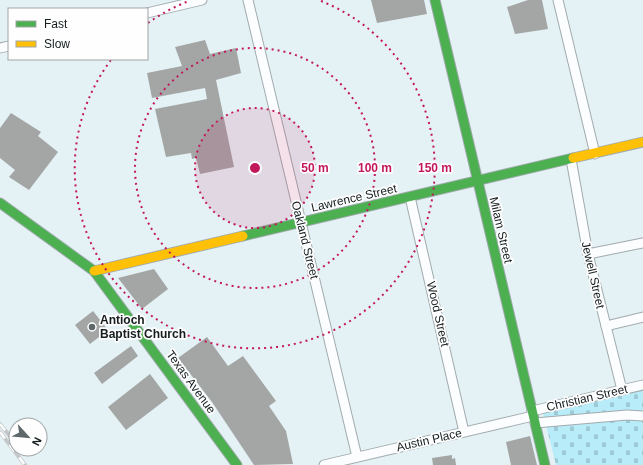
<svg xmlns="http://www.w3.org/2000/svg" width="643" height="465" font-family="Helvetica,sans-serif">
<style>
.cemetery{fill:url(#cemetery-stones)}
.building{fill:#a3a6a5}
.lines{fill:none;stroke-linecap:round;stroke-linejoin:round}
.street-casing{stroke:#a1abae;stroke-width:11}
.fast-casing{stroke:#a1abae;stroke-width:11}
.slow-casing{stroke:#a1abae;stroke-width:11}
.street{stroke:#fbfdfe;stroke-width:9}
.fast{stroke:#4caf50;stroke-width:9}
.slow{stroke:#ffc107;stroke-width:9}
.rail-casing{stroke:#c5c8ca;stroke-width:4}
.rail{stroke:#fefefe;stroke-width:2.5;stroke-dasharray:8;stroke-linecap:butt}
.ring{fill:none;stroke:#c2185b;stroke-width:2;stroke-dasharray:2 4}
.poi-dot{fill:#5e686a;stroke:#fefefe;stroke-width:1.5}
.labels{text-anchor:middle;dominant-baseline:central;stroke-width:3.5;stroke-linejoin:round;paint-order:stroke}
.street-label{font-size:12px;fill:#151d1f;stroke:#fefefe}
.poi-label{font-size:12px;font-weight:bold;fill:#151d1f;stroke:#fefefe;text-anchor:start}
.centre{fill:#c2185b;stroke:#fefefe;stroke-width:2}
.ring-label{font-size:12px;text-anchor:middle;font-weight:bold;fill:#c2185b;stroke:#fefefe;stroke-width:3.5;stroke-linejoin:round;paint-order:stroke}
</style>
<defs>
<pattern id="cemetery-stones" width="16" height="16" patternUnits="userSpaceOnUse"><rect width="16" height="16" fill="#b8ecf9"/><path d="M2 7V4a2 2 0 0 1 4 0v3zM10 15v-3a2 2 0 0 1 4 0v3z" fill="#9dcad5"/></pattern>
</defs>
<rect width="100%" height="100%" fill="#e5f2f5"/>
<path class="cemetery" d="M 643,389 L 643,465 L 556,465 L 543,413 Z"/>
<g class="building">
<path d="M 371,0 L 424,0 L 427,14 L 377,23 Z"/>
<path d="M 528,0 L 542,0 L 548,29 L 515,34 L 507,7 Z"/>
<path d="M 205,40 L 210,54 L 236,48 L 241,73 L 216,80 L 234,167 L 200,174 L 196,158 L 192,159 L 191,153 L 166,157 L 155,109 L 207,99 L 205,88 L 152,98 L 147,73 L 182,66 L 175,47 Z"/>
<path d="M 11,113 L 41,132 L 38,136 L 58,152 L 29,190 L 9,177 L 15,170 L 0,158 L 0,128 Z"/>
<path d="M 154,269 L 168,289 L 142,309 L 118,278 Z"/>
<path d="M 93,311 L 108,330 L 90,344 L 75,325 Z"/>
<path d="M 207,337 L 228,366 L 243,356 L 276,401 L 269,406 L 286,431 L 293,464 L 254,465 L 212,402 L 178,358 Z"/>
<path d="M 131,346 L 138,356 L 102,384 L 94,373 Z"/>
<path d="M 150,374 L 168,398 L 126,430 L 108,407 Z"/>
<path d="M 530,436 L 537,465 L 511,465 L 506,442 Z"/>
<path d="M 452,455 L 452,459 L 455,458 L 456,465 L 433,465 L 432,458 Z"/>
</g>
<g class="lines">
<g class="street-casing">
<g id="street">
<path d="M 248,0 L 357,457"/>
<path d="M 558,0 L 595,154"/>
<path d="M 147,13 L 202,0"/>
<path d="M 0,48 L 9,46"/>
<path d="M 571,159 L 588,254 L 622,390"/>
<path d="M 410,197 L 464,432"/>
<path d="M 588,254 L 643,243"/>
<path d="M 606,326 L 643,317"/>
<path d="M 532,411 L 643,385"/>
<path d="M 535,423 L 627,415 L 643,416"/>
<path d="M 324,465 L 533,416"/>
</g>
</g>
<g class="fast-casing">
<g id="fast">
<path d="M 435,0 L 545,465"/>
<path d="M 0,203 L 94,271 L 237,465"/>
<path d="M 243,236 L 573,158"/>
</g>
</g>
<g class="slow-casing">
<g id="slow">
<path d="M 573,158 L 643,142"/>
<path d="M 94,271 L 243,236"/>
</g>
</g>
<use href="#street" class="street"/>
<use href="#fast" class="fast"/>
<use href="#slow" class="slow"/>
<g class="rail-casing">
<g id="rail">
<path d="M 0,424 L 9,435"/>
<path d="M 0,432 L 25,465"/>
</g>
</g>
<use href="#rail" class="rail"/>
</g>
<circle cx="255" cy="168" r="60" fill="#c2185b" fill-opacity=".12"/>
<g class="ring">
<circle cx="255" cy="168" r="60"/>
<circle cx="255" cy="168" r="120"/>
<path d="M148 23A180 180 0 0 1 189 1M321 1A180 180 0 1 1 111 60"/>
</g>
<circle class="poi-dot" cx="92" cy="327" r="4"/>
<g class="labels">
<g class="street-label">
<text transform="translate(354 198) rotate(-13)">Lawrence Street</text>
<text transform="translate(501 230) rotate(77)">Milam Street</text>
<text transform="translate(305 240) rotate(76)">Oakland Street</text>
<text transform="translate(593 275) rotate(77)">Jewell Street</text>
<text transform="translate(438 314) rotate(77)">Wood Street</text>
<text transform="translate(191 382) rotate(54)">Texas Avenue</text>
<text transform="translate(587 398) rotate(-13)">Christian Street</text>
<text transform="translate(429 440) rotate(-13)">Austin Place</text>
</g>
<g class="poi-label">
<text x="100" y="320">Antioch<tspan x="100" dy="14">Baptist Church</tspan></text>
</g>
</g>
<circle cx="255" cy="168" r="6" class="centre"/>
<g class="ring-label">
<text x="315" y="172">50 m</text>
<text x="375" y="172">100 m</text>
<text x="435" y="172">150 m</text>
</g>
<rect x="8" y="8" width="140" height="52" fill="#fefefe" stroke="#a1a4a5"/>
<rect x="16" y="21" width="20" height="6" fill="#4caf50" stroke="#a1a4a5"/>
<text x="44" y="28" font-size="12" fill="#151d1f">Fast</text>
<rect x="16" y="41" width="20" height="6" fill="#ffc107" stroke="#a1a4a5"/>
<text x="44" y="48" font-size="12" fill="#151d1f">Slow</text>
<g transform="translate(28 437) rotate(117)"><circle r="19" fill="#fefefe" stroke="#a1a4a5"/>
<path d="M0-3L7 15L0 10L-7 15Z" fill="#5e686a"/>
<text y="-6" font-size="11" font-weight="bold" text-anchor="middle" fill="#151d1f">N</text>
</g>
</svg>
